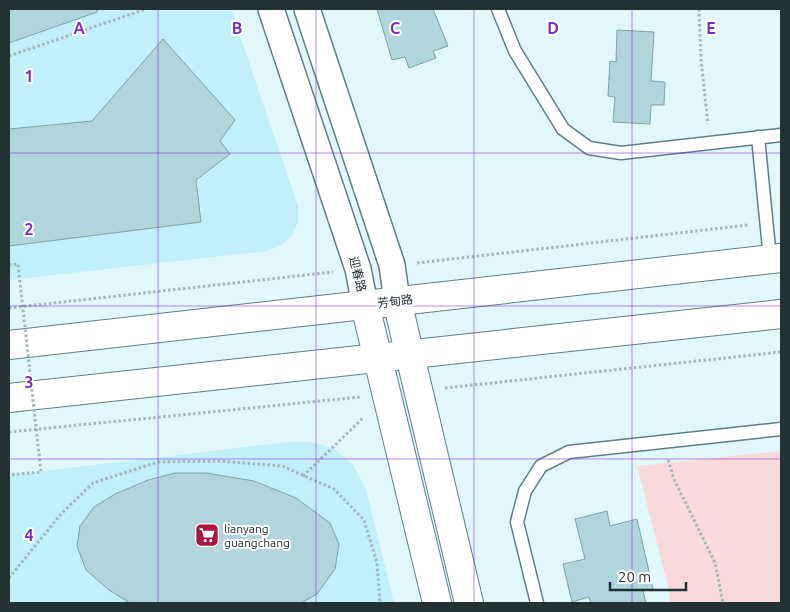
<svg xmlns="http://www.w3.org/2000/svg" width="790" height="612" font-family="Ubuntu,'Noto Sans SC',sans-serif">
<style>
.built{fill:#c2f0fa}
.green{fill:#f9dadc}
.building{fill:#b1d5dd;stroke:#7ea1a8}
.lines{fill:none;stroke-linecap:round;stroke-linejoin:round}
.service-casing{stroke:#5e7f86;stroke-width:15}
.minor-casing{stroke:#5e7f86;stroke-width:28}
.tertiary-casing{stroke:#5e7f86;stroke-width:30}
.secondary-casing{stroke:#5e7f86;stroke-width:30}
.path{stroke:#a3b6ba;stroke-width:3;stroke-dasharray:2.5 2.5;stroke-linecap:butt}
.service{stroke:#fff;stroke-width:12}
.minor{stroke:#fff;stroke-width:25}
.tertiary{stroke:#fff;stroke-width:28}
.secondary{stroke:#fff;stroke-width:28}
.path-bridge{stroke:#a3b6ba;stroke-width:3;stroke-dasharray:2.5 2.5;stroke-linecap:butt}
.grid{fill:none;stroke:#7b2cbf;stroke-width:1;stroke-opacity:0.55}
.labels{text-anchor:middle;dominant-baseline:central;stroke-width:4;stroke-linejoin:round;paint-order:stroke}
.street-label{font-size:12px;fill:#223134;stroke:#fff}
.poi-label{font-size:12px;fill:#223134;stroke:#fff;text-anchor:start}
.grid-label{font-size:16px;text-anchor:middle;font-weight:bold;fill:#7b2cbf;stroke:#fff;stroke-width:4;stroke-linejoin:round;paint-order:stroke}
</style>
<rect width="100%" height="100%" fill="#e2f7fc"/>
<g class="built">
<path d="M 9,9 L 231,9 L 298,206 L 298,222 L 292,236 L 281,246 L 267,251 L 9,280 Z"/>
<path d="M 288,442 L 311,442 L 333,448 L 353,465 L 366,489 L 394,603 L 9,603 L 9,475 Z"/>
</g>
<path class="green" d="M 781,451 L 781,603 L 670,603 L 668,586 L 637,466 Z"/>
<g class="building">
<path d="M 9,9 L 97,9 L 97,12 L 9,43 Z"/>
<path d="M 377,9 L 433,9 L 448,46 L 433,51 L 436,58 L 409,68 L 405,57 L 392,60 Z"/>
<path d="M 617,30 L 654,32 L 651,81 L 665,82 L 664,105 L 651,105 L 650,124 L 613,122 L 615,97 L 608,96 L 610,61 L 616,62 Z"/>
<path d="M 163,39 L 235,120 L 220,141 L 230,154 L 196,180 L 201,222 L 9,246 L 9,129 L 92,121 Z"/>
<path d="M 175,473 L 206,473 L 254,481 L 296,498 L 330,523 L 339,544 L 335,569 L 317,594 L 301,603 L 130,603 L 109,590 L 86,570 L 77,546 L 80,526 L 94,507 L 115,494 L 148,480 Z"/>
<path d="M 607,511 L 610,526 L 637,519 L 653,589 L 643,591 L 646,603 L 591,603 L 589,597 L 572,602 L 563,564 L 585,559 L 575,519 Z"/>
</g>
<g class="lines">
<g class="service-casing">
<g id="service">
<path d="M 498,9 L 515,51 L 563,129 L 589,148 L 621,153 L 781,135"/>
<path d="M 758,137 L 770,259"/>
<path d="M 537,603 L 517,522 L 525,491 L 541,466 L 569,452 L 781,429"/>
</g>
</g>
<g class="minor-casing">
<g id="minor">
<path d="M 271,9 L 358,269 L 365,305"/>
<path d="M 307,9 L 392,265 L 397,301"/>
</g>
</g>
<g class="tertiary-casing">
<g id="tertiary">
<path d="M 397,301 L 469,603"/>
<path d="M 365,305 L 437,603"/>
</g>
</g>
<g class="secondary-casing">
<g id="secondary">
<path d="M 9,345 L 781,258"/>
<path d="M 9,398 L 781,314"/>
</g>
</g>
<g class="path">
<path d="M 699,9 L 701,60 L 708,124"/>
<path d="M 9,56 L 146,9"/>
<path d="M 417,263 L 748,225"/>
<path d="M 9,308 L 333,272"/>
<path d="M 445,388 L 781,352"/>
<path d="M 9,432 L 361,397"/>
<path d="M 668,460 L 674,479 L 715,563 L 723,603"/>
<path d="M 303,476 L 364,417"/>
<path d="M 9,578 L 61,514 L 93,483 L 158,462 L 218,461 L 282,466 L 334,489 L 364,520 L 377,563 L 380,603"/>
</g>
<use href="#service" class="service"/>
<use href="#minor" class="minor"/>
<use href="#tertiary" class="tertiary"/>
<use href="#secondary" class="secondary"/>
<path class="path-bridge" d="M 9,265 L 18,264 L 41,472 L 9,475"/>
</g>
<path class="grid" d="M 158,9 L 158,603M 316,9 L 316,603M 474,9 L 474,603M 632,9 L 632,603M 9,153 L 781,153M 9,306 L 781,306M 9,459 L 781,459"/>
<defs>
<g id="supermarket-square" transform="scale(1.25)"><rect x="-9" y="-9" width="18" height="18" rx="4" fill="#a91340" stroke="#fff"/><path d="M-6-5.5h2.5l.6 2H6L4.5 2H-2.5L-4.4-4H-6ZM-1.5 3.2a1.3 1.3 0 1 0 .1 0ZM3 3.2a1.3 1.3 0 1 0 .1 0Z" fill="#fff"/></g>
</defs>
<g fill-rule="evenodd">
<use href="#supermarket-square" x="207" y="535"/>
</g>
<g class="labels">
<g class="street-label">
<text transform="translate(358 274) rotate(76)">迎春路</text>
<text transform="translate(395 301) rotate(-7)">芳甸路</text>
</g>
<g class="poi-label">
<text x="224" y="528">lianyang<tspan x="224" dy="14">guangchang</tspan></text>
</g>
</g>
<g class="grid-label">
<text x="79" y="34">A</text>
<text x="237" y="34">B</text>
<text x="395" y="34">C</text>
<text x="553" y="34">D</text>
<text x="711" y="34">E</text>
<text x="29" y="82">1</text>
<text x="29" y="235">2</text>
<text x="29" y="388">3</text>
<text x="29" y="541">4</text>
</g>
<rect width="790" height="612" fill="none" stroke="#223134" stroke-width="20"/>
<path d="M610 582v8h76v-8" fill="none" stroke="#223134" stroke-width="2.5"/>
<text x="618" y="582" font-size="15" fill="#223134" stroke="#ffffff" stroke-width="4" paint-order="stroke">20 m</text>
</svg>
